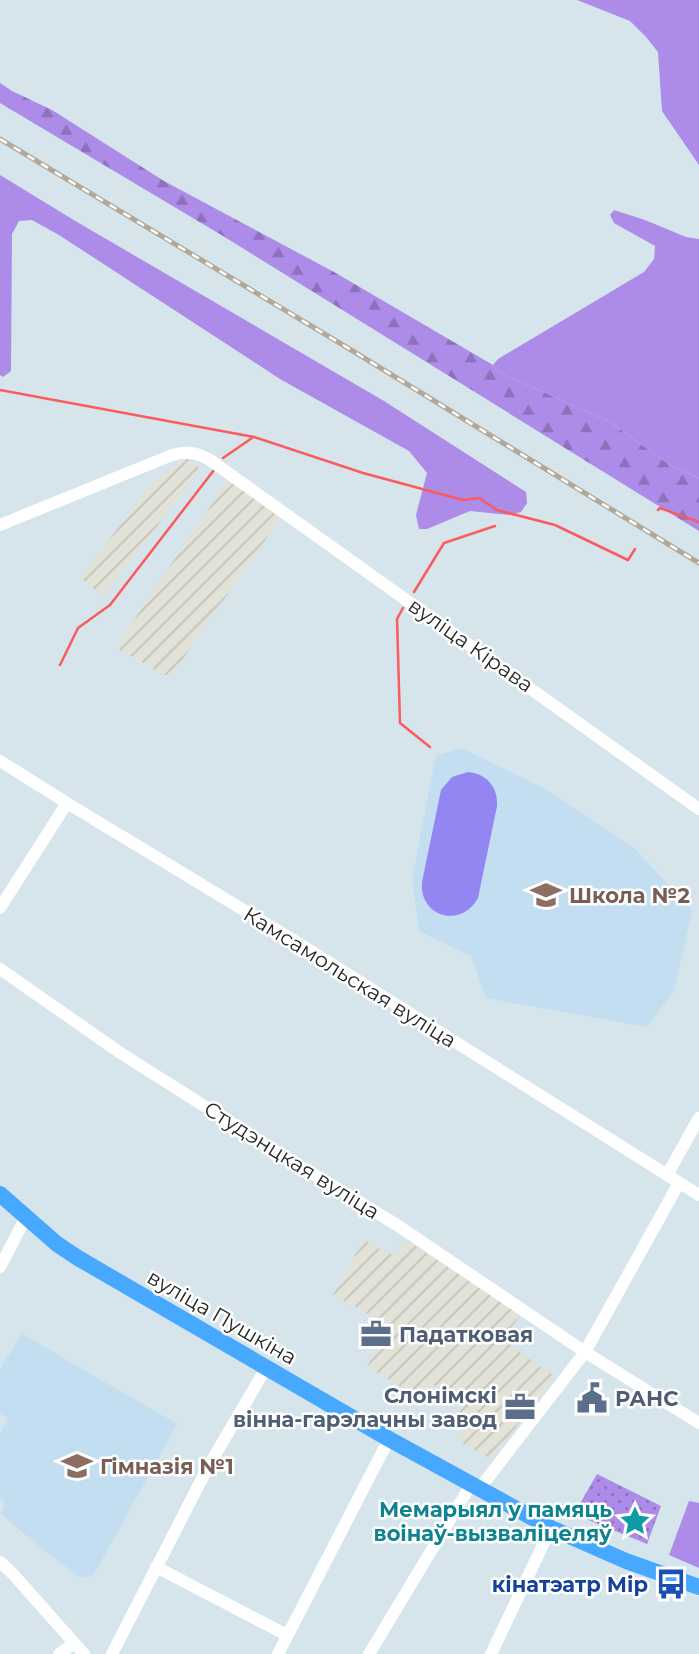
<svg xmlns="http://www.w3.org/2000/svg" width="699" height="1654" font-family="Montserrat,sans-serif">
<style>
.industrial{fill:url(#industrial-furrows)}
.education{fill:#c2def0}
.grass{fill:#ad8be9}
.forest{fill:url(#forest-firs)}
.park{fill:url(#park-dots)}
.pitch{fill:#9385f2}
.lines{fill:none;stroke-linecap:round;stroke-linejoin:round}
.stream{stroke:#fb5b5f;stroke-width:2.5}
.minor{stroke:#fff;stroke-width:12}
.major{stroke:#47a8ff;stroke-width:16}
.rail-casing{stroke:#b3a898;stroke-width:5}
.rail{stroke:#fff;stroke-width:2.5;stroke-dasharray:8;stroke-linecap:butt}
.labels{text-anchor:middle;dominant-baseline:central;stroke-width:5;stroke-linejoin:round;paint-order:stroke}
.street-label{font-size:21px;fill:#262626;stroke:#fff}
.education-label{font-size:21px;font-weight:bold;fill:#785e54;stroke:#fff;text-anchor:start}
.service-label{font-size:21px;font-weight:bold;fill:#4e5e75;stroke:#fff;text-anchor:start}
.culture-label{font-size:21px;font-weight:bold;fill:#0d838f;stroke:#fff;text-anchor:end}
.transit-label{font-size:21px;font-weight:bold;fill:#164399;stroke:#fff;text-anchor:end}
</style>
<defs>
<pattern id="industrial-furrows" width="10" height="10" patternUnits="userSpaceOnUse" patternTransform="scale(1.75)"><rect width="10" height="10" fill="#e2e2d8"/><path d="M-1 1l2-2M0 10L10 0M9 11l2-2" fill="none" stroke="#c2c2b9"/></pattern>
<pattern id="forest-firs" width="22" height="20" patternUnits="userSpaceOnUse" patternTransform="scale(1.75)"><rect width="22" height="20" fill="#ad8be9"/><path d="M5 1l3.5 6h-7zM16 11l3.5 6h-7z" fill="#8d71bd"/></pattern>
<pattern id="park-dots" width="8" height="8" patternUnits="userSpaceOnUse" patternTransform="scale(1.75)"><rect width="8" height="8" fill="#ad8be9"/><path d="M2 2h.1M6 6h.1" fill="none" stroke="#8d71bd" stroke-width="1.8" stroke-linecap="round"/></pattern>
</defs>
<rect width="100%" height="100%" fill="#d5e5eb"/>
<g class="industrial">
<path d="M 185,457 L 201,469 L 103,596 L 80,578 L 153,482 Z"/>
<path d="M 229,479 L 282,516 L 186,654 L 172,679 L 118,649 L 127,630 Z"/>
<path d="M 406,1240 L 521,1314 L 503,1340 L 555,1377 L 491,1459 L 458,1441 L 468,1419 L 458,1413 L 463,1401 L 432,1384 L 423,1399 L 367,1367 L 389,1325 L 333,1295 L 361,1244 L 366,1241 L 386,1253 L 394,1255 Z"/>
</g>
<g class="education">
<path d="M 462,748 L 547,790 L 634,848 L 692,910 L 674,991 L 647,1027 L 486,998 L 471,956 L 419,931 L 412,879 L 436,756 Z"/>
<path d="M 22,1334 L 177,1424 L 93,1576 L 81,1578 L 45,1551 L 1,1514 L 5,1502 L 0,1498 L 0,1434 L 8,1418 L 0,1413 L 0,1369 Z"/>
</g>
<g class="grass">
<path d="M 577,0 L 699,0 L 699,165 L 662,111 L 658,52 L 646,37 L 630,21 Z"/>
<path d="M 0,175 L 77,222 L 384,401 L 526,492 L 527,503 L 521,512 L 509,515 L 470,511 L 427,529 L 419,529 L 416,515 L 427,473 L 409,451 L 280,379 L 59,235 L 32,220 L 19,221 L 12,234 L 11,371 L 3,377 L 0,375 Z"/>
<path d="M 614,210 L 645,220 L 686,237 L 699,239 L 699,478 L 670,465 L 608,421 L 498,372 L 493,365 L 498,359 L 644,272 L 654,259 L 655,246 L 614,223 L 610,215 Z"/>
<path d="M 689,1501 L 699,1503 L 699,1568 L 669,1555 Z"/>
</g>
<path class="forest" d="M 0,83 L 12,91 L 52,110 L 164,181 L 334,272 L 493,365 L 498,372 L 608,421 L 670,465 L 699,478 L 699,531 L 223,236 L 0,103 Z"/>
<path class="park" d="M 597,1474 L 661,1506 L 647,1544 L 574,1514 Z"/>
<path class="pitch" d="M 468,772 C 487,774 498,787 497,806 L 478,898 C 461,929 419,917 422,882 L 441,790 L 452,777 Z"/>
<g class="lines">
<g class="stream">
<path d="M 0,390 L 254,437 L 363,473 L 463,500 L 479,498 L 497,510 L 555,525 L 628,560 L 635,549"/>
<path d="M 223,458 L 252,438"/>
<path d="M 658,510 L 660,508 L 699,522"/>
<path d="M 414,592 L 444,543 L 495,526"/>
<path d="M 403,608 L 397,619 L 400,723 L 430,747"/>
<path d="M 60,665 L 78,628 L 110,605 L 214,470"/>
</g>
<g class="minor">
<path d="M 0,525 L 172,455 C 187,451 196,452 210,460 L 699,809"/>
<path d="M 0,761 L 67,803 L 298,943 L 699,1195"/>
<path d="M 0,908 L 67,803"/>
<path d="M 0,969 L 122,1054 L 277,1152 L 397,1225 L 585,1352 L 699,1423"/>
<path d="M 667,1175 L 699,1118"/>
<path d="M 0,1267 L 26,1217"/>
<path d="M 480,1488 L 585,1352 L 679,1183"/>
<path d="M 0,1562 L 12,1573 L 84,1654"/>
<path d="M 156,1567 L 287,1635"/>
<path d="M 59,1654 L 74,1643"/>
<path d="M 112,1654 L 208,1467 L 266,1368"/>
<path d="M 278,1654 L 389,1439"/>
<path d="M 369,1654 L 472,1483"/>
<path d="M 491,1654 L 551,1528"/>
</g>
<path class="major" d="M 0,1194 L 57,1244 L 78,1258 L 389,1439 L 551,1528 L 626,1561 L 699,1587"/>
<g class="rail-casing">
<path id="rail" d="M 0,139 L 343,345 L 699,563"/>
</g>
<use href="#rail" class="rail"/>
</g>
<defs>
<g id="school-bare" transform="scale(2.415)"><path d="M0-5L7-2L0 1L-7-2ZM-4 1L0 2.5L4 1V4Q0 6-4 4Z" fill="#8d6e63" stroke="#fff" stroke-width="2.5" paint-order="stroke"/></g>
<g id="office-bare" transform="scale(2.415)"><path d="M-6-3h4V-5.5h4V-3h4V5H-6ZM-1-4.5V-3h2v-1.5ZM-6 0V1H6V0Z" fill="#5c6f8a" stroke="#fff" stroke-width="2.5" paint-order="stroke"/></g>
<g id="civic-bare" transform="scale(2.415)"><path d="M-.6-6.5H3V-4.5H.6V-3L4-1V1h2V6H-6V1h2V-1L-.6-3ZM-1.2 2.5V6h2.4V2.5Z" fill="#5c6f8a" stroke="#fff" stroke-width="2.5" paint-order="stroke"/></g>
<g id="sight-bare" transform="scale(2.415)"><path d="M0-6L1.8-2.2L6-1.7L2.9 1.2L3.7 5.4L0 3.3L-3.7 5.4L-2.9 1.2L-6-1.7L-1.8-2.2Z" fill="#0f9aa8" stroke="#fff" stroke-width="2.5" paint-order="stroke"/></g>
<g id="bus-bare" transform="scale(2.415)"><path d="M-5-6H5V4H4V6H2V4H-2V6H-4V4H-5ZM-3.5-4V0h7V-4ZM-3.5 1.2v1.5H-2V1.2ZM2 1.2v1.5H3.5V1.2Z" fill="#1a4fb4" stroke="#fff" stroke-width="2.5" paint-order="stroke"/></g>
</defs>
<g fill-rule="evenodd">
<use href="#school-bare" x="546" y="895"/>
<use href="#office-bare" x="376" y="1334"/>
<use href="#civic-bare" x="592" y="1398"/>
<use href="#office-bare" x="520" y="1407"/>
<use href="#school-bare" x="77" y="1466"/>
<use href="#sight-bare" x="635" y="1521"/>
<use href="#bus-bare" x="671" y="1584"/>
</g>
<g class="labels">
<g class="street-label">
<text transform="translate(471 645) rotate(35)">вуліца Кірава</text>
<text transform="translate(350 977) rotate(32)">Камсамольская вуліца</text>
<text transform="translate(292 1160) rotate(32)">Студэнцкая вуліца</text>
<text transform="translate(222 1317) rotate(30)">вуліца Пушкіна</text>
</g>
<g class="education-label">
<text x="569" y="895">Школа №2</text>
<text x="100" y="1466">Гімназія №1</text>
</g>
<g class="service-label">
<text x="399" y="1334">Падатковая</text>
<text x="497" y="1395" text-anchor="end">Слонімскі<tspan x="497" dy="24">вінна-гарэлачны завод</tspan></text>
<text x="615" y="1398">РАНС</text>
</g>
<g class="culture-label">
<text x="612" y="1509">Мемарыял у памяць<tspan x="612" dy="24">воінаў-вызваліцеляў</tspan></text>
</g>
<g class="transit-label">
<text x="648" y="1584">кінатэатр Мір</text>
</g>
</g>
</svg>
